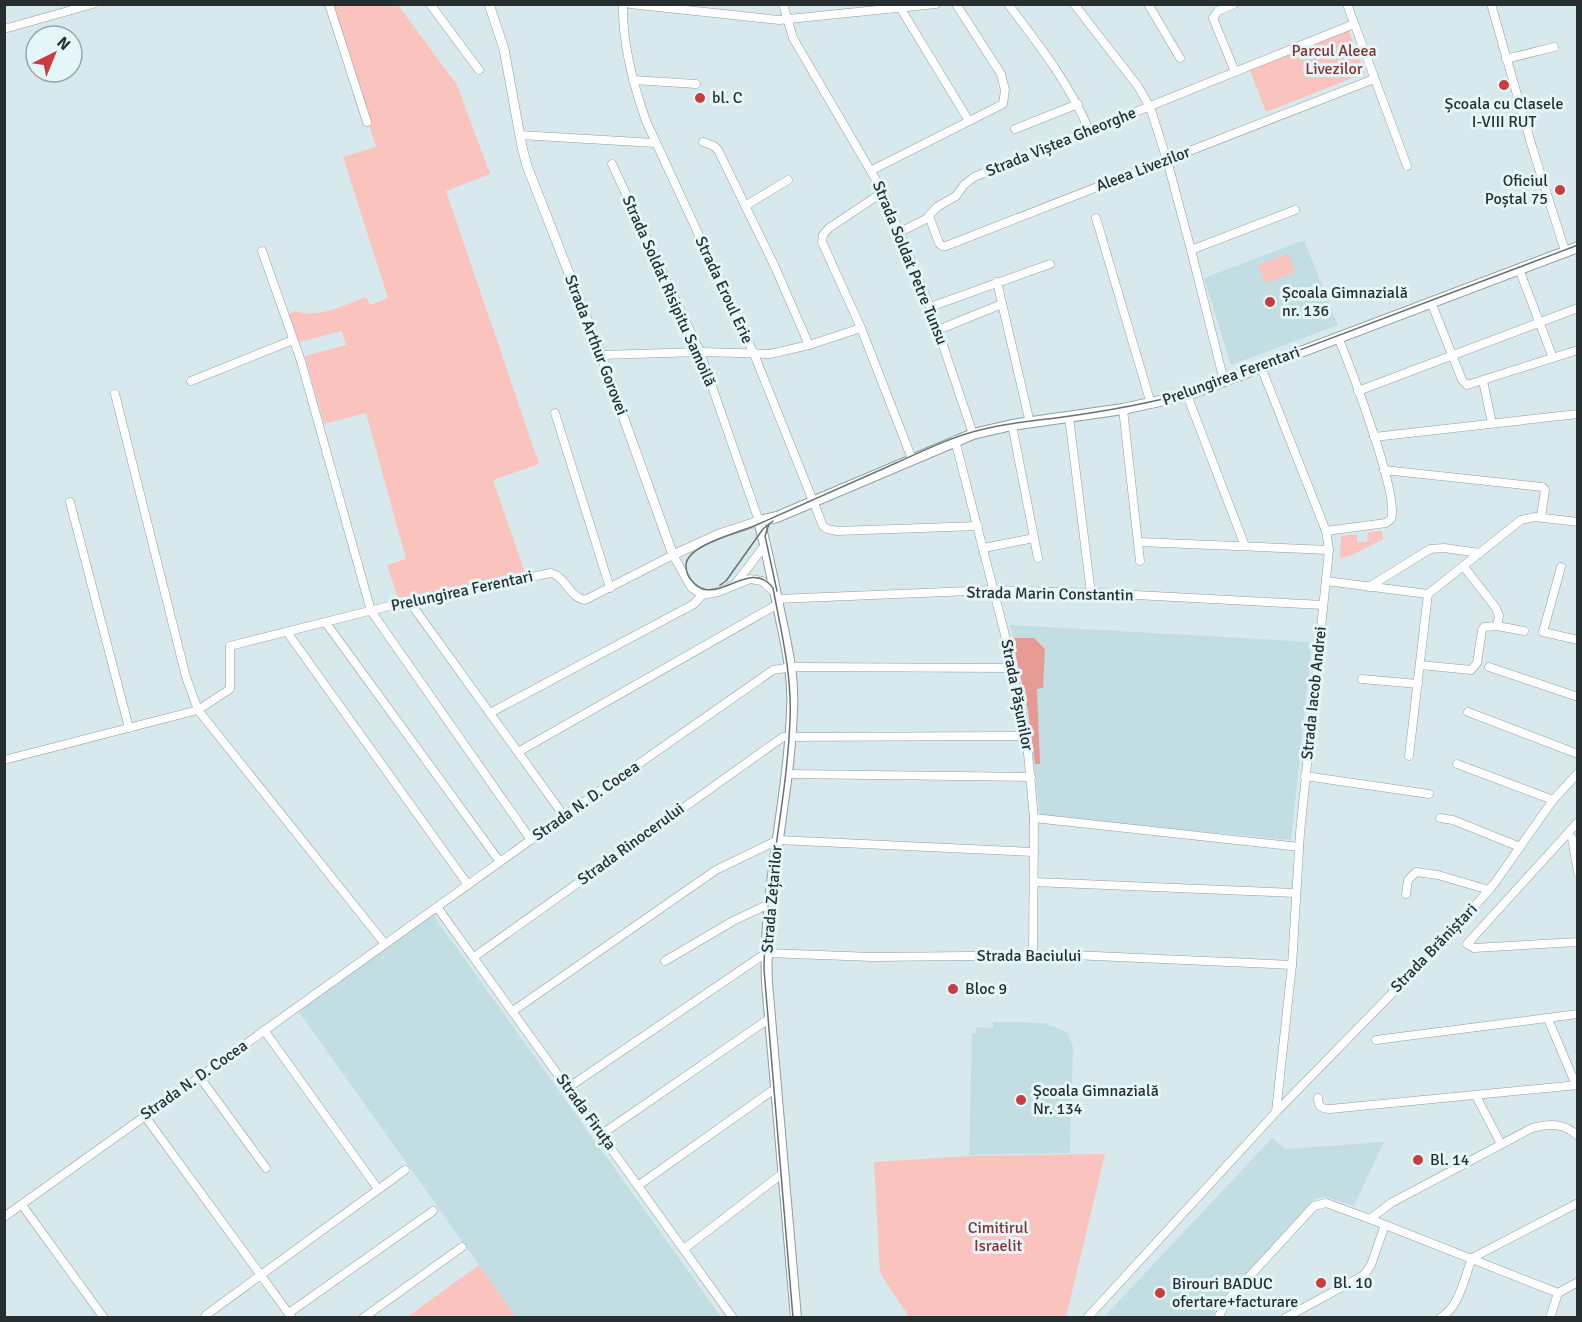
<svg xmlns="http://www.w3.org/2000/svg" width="1582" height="1322" font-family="Signika,sans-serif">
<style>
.built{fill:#c3dee2}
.green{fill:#fbc3be}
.forest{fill:#e79a93}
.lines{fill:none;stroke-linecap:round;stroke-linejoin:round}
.minor-casing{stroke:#8e9fa1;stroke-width:9}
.tertiary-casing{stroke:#8e9fa1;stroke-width:10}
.secondary-casing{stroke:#8e9fa1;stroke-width:12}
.minor{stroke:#fff;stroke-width:8}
.tertiary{stroke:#fff;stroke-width:9}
.secondary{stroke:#fff;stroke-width:10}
.tram{stroke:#677273;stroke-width:1.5}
.poi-dot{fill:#cb3c3d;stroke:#e4f6f9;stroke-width:2}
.labels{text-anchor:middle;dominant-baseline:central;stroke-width:6;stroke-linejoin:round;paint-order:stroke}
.park-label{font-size:16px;fill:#892f2d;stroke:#e4f6f9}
.poi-label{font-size:16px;fill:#272e2f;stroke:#e4f6f9;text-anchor:start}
.street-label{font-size:16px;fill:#272e2f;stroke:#e4f6f9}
</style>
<rect width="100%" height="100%" fill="#d7e9ec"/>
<g class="built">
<path d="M 1304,240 L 1338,325 L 1231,365 L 1204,278 Z"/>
<path d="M 1010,625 L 1312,642 L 1291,840 L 1040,816 L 1028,711 Z"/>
<path d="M 429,909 L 721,1317 L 516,1317 L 294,1005 Z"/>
<path d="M 993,1022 L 1045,1023 L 1067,1032 L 1073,1047 L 1070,1153 L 969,1155 L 972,1033 L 976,1033 L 976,1027 L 993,1028 Z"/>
<path d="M 1272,1138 L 1285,1149 L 1384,1142 L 1354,1206 L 1325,1197 L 1315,1199 L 1227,1296 L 1211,1317 L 1103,1318 Z"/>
</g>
<g class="green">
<path d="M 331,5 L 398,5 L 457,85 L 490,174 L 446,191 L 539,464 L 493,480 L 525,573 L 398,598 L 387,565 L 406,559 L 366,413 L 324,424 L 305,356 L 346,345 L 342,331 L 299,342 L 289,314 L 295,311 C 318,320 345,304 366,297 L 370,305 L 388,298 L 343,157 L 376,147 Z"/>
<path d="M 1348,29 L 1365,73 L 1266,112 L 1250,70 Z"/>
<path d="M 1288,254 L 1295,272 L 1265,283 L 1258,265 Z"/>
<path d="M 1382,531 L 1383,539 L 1350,556 L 1340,558 L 1341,536 L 1357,534 L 1357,542 L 1367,542 L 1368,532 Z"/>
<path d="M 1105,1154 L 1066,1317 L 909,1317 L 880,1273 L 874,1162 L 972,1156 Z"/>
<path d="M 479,1265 L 516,1317 L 407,1317 Z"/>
</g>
<path class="forest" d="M 1012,638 L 1034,638 L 1045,649 L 1043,688 L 1037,689 L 1040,764 L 1035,764 L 1028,711 Z"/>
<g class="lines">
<g class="minor-casing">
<g id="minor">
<path d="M 329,4 L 367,122"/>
<path d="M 430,4 L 479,70"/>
<path d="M 623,4 C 622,44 633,84 646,121 L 754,354 L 823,526 L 827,529 L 837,531 L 978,526"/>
<path d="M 630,4 L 779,20 L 936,4"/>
<path d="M 783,4 L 793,38 L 883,192 L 930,307 L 973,434"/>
<path d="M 1008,4 C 1039,45 1069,83 1089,130"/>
<path d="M 1074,4 L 1137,85 L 1150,107 L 1167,160 L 1191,250 L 1224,381"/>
<path d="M 1148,4 L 1180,58"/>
<path d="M 1234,4 L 1218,11 L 1213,18 L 1235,72"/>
<path d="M 1347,4 L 1407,166"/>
<path d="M 1491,4 L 1533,150 L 1565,251"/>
<path d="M 901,9 L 969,121"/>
<path d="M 4,29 L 93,4"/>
<path d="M 1506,59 L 1554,47"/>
<path d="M 633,80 L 696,84"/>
<path d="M 1015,129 L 1078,104"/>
<path d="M 520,135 L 655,143"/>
<path d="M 703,142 L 714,146 L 718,150 L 775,267 L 809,345"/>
<path d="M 612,164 L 700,352 L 759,521"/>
<path d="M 872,170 L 1003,104 L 1005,90 L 1001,74 L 956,4"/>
<path d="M 883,192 L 829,228 L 823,235 L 822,242 L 861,328 L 912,459"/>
<path d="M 745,206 L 788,180"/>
<path d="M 929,216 L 939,243 L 942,246 L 946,246 L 1374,79"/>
<path d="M 1096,218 L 1151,404"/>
<path d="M 900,232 L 926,219 L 937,207 L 956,196 L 964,185 L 974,177 L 1354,24"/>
<path d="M 1191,250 L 1295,210"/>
<path d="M 262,251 L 301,361 L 371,611 L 531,840"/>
<path d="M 1519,269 L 1553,358"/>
<path d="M 997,282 L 1030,423"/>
<path d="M 1431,302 L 1462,380 L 1467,385 L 1578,350"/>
<path d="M 930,307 L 1050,264"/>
<path d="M 938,330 L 1002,304"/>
<path d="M 601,355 L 700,352 L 770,354 L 809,345 L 861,328"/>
<path d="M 1261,367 L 1326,531 L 1329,550 L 1300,833 L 1292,965 L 1276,1112"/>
<path d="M 191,381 L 293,340"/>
<path d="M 1483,381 L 1492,423"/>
<path d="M 1358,391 L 1578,308"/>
<path d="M 115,394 L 186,677 L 198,710 L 385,944"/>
<path d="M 1187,395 L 1245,546"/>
<path d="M 1123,409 L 1140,561"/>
<path d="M 555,413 L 610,588"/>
<path d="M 1069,417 L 1091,593"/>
<path d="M 1012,425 L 1038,558"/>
<path d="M 1374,437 L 1578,414"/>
<path d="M 955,440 L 1004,631 L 1026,732 L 1034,818 L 1033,956"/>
<path d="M 1384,470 L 1542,487 L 1545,490 L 1541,517"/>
<path d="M 70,502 L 129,728"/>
<path d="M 1326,531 L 1386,523 L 1391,519 C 1400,496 1350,366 1338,337"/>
<path d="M 1139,542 L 1329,550"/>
<path d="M 984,548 L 1034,538"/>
<path d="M 1464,567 L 1496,608 L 1499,616 L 1497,626"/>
<path d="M 1561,567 L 1543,632 L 1578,640"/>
<path d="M 1326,581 L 1428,594"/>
<path d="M 736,583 L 766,544"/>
<path d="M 1369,587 L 1430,549 L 1444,548 L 1480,553"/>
<path d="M 777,599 L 994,590 L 1098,593 L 1323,605"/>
<path d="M 409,601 L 564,816"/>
<path d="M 326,623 L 500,862"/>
<path d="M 287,632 L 468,885"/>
<path d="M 1420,665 L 1471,670 L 1477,663 L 1482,630 L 1484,627 L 1497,626 L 1524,631"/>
<path d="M 1489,667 L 1578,697"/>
<path d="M 1362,679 L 1418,684"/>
<path d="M 1468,712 L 1578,754"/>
<path d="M 490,713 L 694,604 L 702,595 L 718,592 L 750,579 L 762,581 L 775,593"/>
<path d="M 518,752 L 778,604"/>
<path d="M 1409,756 L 1428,594 L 1521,520 L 1535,517 L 1578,522"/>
<path d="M 4,760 L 198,710 L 230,689 L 230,646 L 409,601 L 551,573 C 566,577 570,598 585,600 L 673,555 L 691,587 L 702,595"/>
<path d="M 1457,764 L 1553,800"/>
<path d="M 787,774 L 1031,777"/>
<path d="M 1305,776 L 1429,794"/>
<path d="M 1034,818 L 1299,847"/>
<path d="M 1440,818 L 1453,820 L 1520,847"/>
<path d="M 1578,822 L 1467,944 L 1474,948 L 1578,942"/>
<path d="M 1572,838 L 1578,873"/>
<path d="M 1034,882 L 1296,893"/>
<path d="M 1406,894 L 1408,880 L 1416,872 L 1438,875 L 1489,890"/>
<path d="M 437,907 L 733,1318"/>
<path d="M 474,957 L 783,737 L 1026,736"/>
<path d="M 665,961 L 733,921 L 769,904"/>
<path d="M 513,1011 L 716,870 L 778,840 L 1034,852"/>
<path d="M 1548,1019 L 1576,1085"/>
<path d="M 264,1030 L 378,1189"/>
<path d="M 1376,1040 L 1578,1014"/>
<path d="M 199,1076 L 266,1168"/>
<path d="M 569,1087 L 766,953 L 873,957 L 1073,955 L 1292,965"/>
<path d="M 1476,1096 L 1501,1144"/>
<path d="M 1318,1098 C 1318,1107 1322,1109 1330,1109 L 1578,1085"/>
<path d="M 144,1115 L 292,1318"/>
<path d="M 602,1134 L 770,1018"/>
<path d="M 639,1185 L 776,1088"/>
<path d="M 22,1205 L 104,1318"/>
<path d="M 4,1217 L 564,816 L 773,670 L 792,667 L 1013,668"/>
<path d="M 1370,1219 L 1391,1203 L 1532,1128 C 1550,1123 1564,1123 1578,1136"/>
<path d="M 684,1249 L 783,1173"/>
<path d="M 1558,1293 L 1578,1282"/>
<path d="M 289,1313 L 433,1211"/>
<path d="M 206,1315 L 405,1170"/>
<path d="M 363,1318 L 462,1247"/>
<path d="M 1087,1318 L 1276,1112 L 1451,933 L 1494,884 L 1553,800 L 1578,773"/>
<path d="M 1218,1318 L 1226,1302 L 1314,1206 L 1326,1203 L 1370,1219 L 1558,1293"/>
<path d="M 1285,1318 L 1364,1275 L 1371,1265 L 1385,1225"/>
<path d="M 1440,1318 C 1460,1307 1464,1278 1472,1258 L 1578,1203"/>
<path d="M 1550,1318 L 1558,1293"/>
</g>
</g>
<g class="tertiary-casing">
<path id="tertiary" d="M 489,4 L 504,49 L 522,147 L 527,166 L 601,355 L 673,555 L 719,534 L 759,521"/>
</g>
<g class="secondary-casing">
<path id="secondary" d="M 796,1318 L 767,983 C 763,891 789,801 792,710 C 794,676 786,643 779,610 C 773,580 767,550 759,521 L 777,517 L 973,434 L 1012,425 L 1123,409 L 1187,395 L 1578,247"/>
</g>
<use href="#minor" class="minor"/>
<use href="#tertiary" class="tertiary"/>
<use href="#secondary" class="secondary"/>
<g class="tram">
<path d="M 769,524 L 765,536 L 777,591"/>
<path d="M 720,585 L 726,581 L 763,529 L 773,521"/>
<path d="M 793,1318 L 764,969 C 765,885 787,803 790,719 C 792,674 781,631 773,588 C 749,556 716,610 692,581 C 688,577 686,571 686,565 C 687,545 738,533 754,526 C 801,505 848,484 896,463 C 923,451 951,437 980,430 C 1005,423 1031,421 1056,418 C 1100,412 1144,405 1186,393 L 1578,245"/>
</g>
</g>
<g class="poi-dot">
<circle cx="1504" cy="85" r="6"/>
<circle cx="700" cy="98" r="6"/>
<circle cx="1560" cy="190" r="6"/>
<circle cx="1270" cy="302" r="6"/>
<circle cx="953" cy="989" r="6"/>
<circle cx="1021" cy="1100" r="6"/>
<circle cx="1418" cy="1160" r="6"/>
<circle cx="1321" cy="1283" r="6"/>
<circle cx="1160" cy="1293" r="6"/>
</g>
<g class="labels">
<g class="park-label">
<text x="1334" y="51">Parcul Aleea<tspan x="1334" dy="18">Livezilor</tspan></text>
<text x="998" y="1228">Cimitirul<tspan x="998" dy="18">Israelit</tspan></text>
</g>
<g class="poi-label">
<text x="712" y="98">bl. C</text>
<text x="1504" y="104" text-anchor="middle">Școala cu Clasele<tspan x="1504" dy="18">I-VIII RUT</tspan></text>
<text x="1548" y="181" text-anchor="end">Oficiul<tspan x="1548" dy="18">Poștal 75</tspan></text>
<text x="1282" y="293">Școala Gimnazială<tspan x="1282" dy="18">nr. 136</tspan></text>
<text x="965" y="989">Bloc 9</text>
<text x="1033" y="1091">Școala Gimnazială<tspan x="1033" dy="18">Nr. 134</tspan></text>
<text x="1430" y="1160">Bl. 14</text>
<text x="1333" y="1283">Bl. 10</text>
<text x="1172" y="1284">Birouri BADUC<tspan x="1172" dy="18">ofertare+facturare</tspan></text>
</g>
<g class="street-label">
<text transform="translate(1061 142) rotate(-22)">Strada Viștea Gheorghe</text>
<text transform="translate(1143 169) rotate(-21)">Aleea Livezilor</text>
<text transform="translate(910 263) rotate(68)">Strada Soldat Petre Tunsu</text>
<text transform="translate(724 290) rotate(65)">Strada Eroul Erie</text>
<text transform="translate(669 291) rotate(66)">Strada Soldat Risipitu Samoilă</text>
<text transform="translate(596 345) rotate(69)">Strada Arthur Gorovei</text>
<text transform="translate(1231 376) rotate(-20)">Prelungirea Ferentari</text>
<text transform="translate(462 591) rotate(-12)">Prelungirea Ferentari</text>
<text transform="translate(1050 594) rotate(1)">Strada Marin Constantin</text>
<text transform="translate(1314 693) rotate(-84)">Strada Iacob Andrei</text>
<text transform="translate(1017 695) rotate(79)">Strada Pășunilor</text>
<text transform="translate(586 801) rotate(-35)">Strada N. D. Cocea</text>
<text transform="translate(631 844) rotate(-36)">Strada Rinocerului</text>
<text transform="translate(772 899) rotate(-85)">Strada Zețarilor</text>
<text transform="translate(1434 948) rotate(-46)">Strada Brăniștari</text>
<text x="1029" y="956">Strada Baciului</text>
<text transform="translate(194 1080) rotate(-35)">Strada N. D. Cocea</text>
<text transform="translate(586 1112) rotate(54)">Strada Firuța</text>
</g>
</g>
<rect width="1582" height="1322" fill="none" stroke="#272e2f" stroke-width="12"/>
<g transform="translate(54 54) rotate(43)"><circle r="28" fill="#e4f6f9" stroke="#98a6a8" stroke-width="1.5"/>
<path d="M0-4.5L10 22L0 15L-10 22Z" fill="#cb3c3d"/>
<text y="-9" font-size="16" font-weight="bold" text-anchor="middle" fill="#272e2f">N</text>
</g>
</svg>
